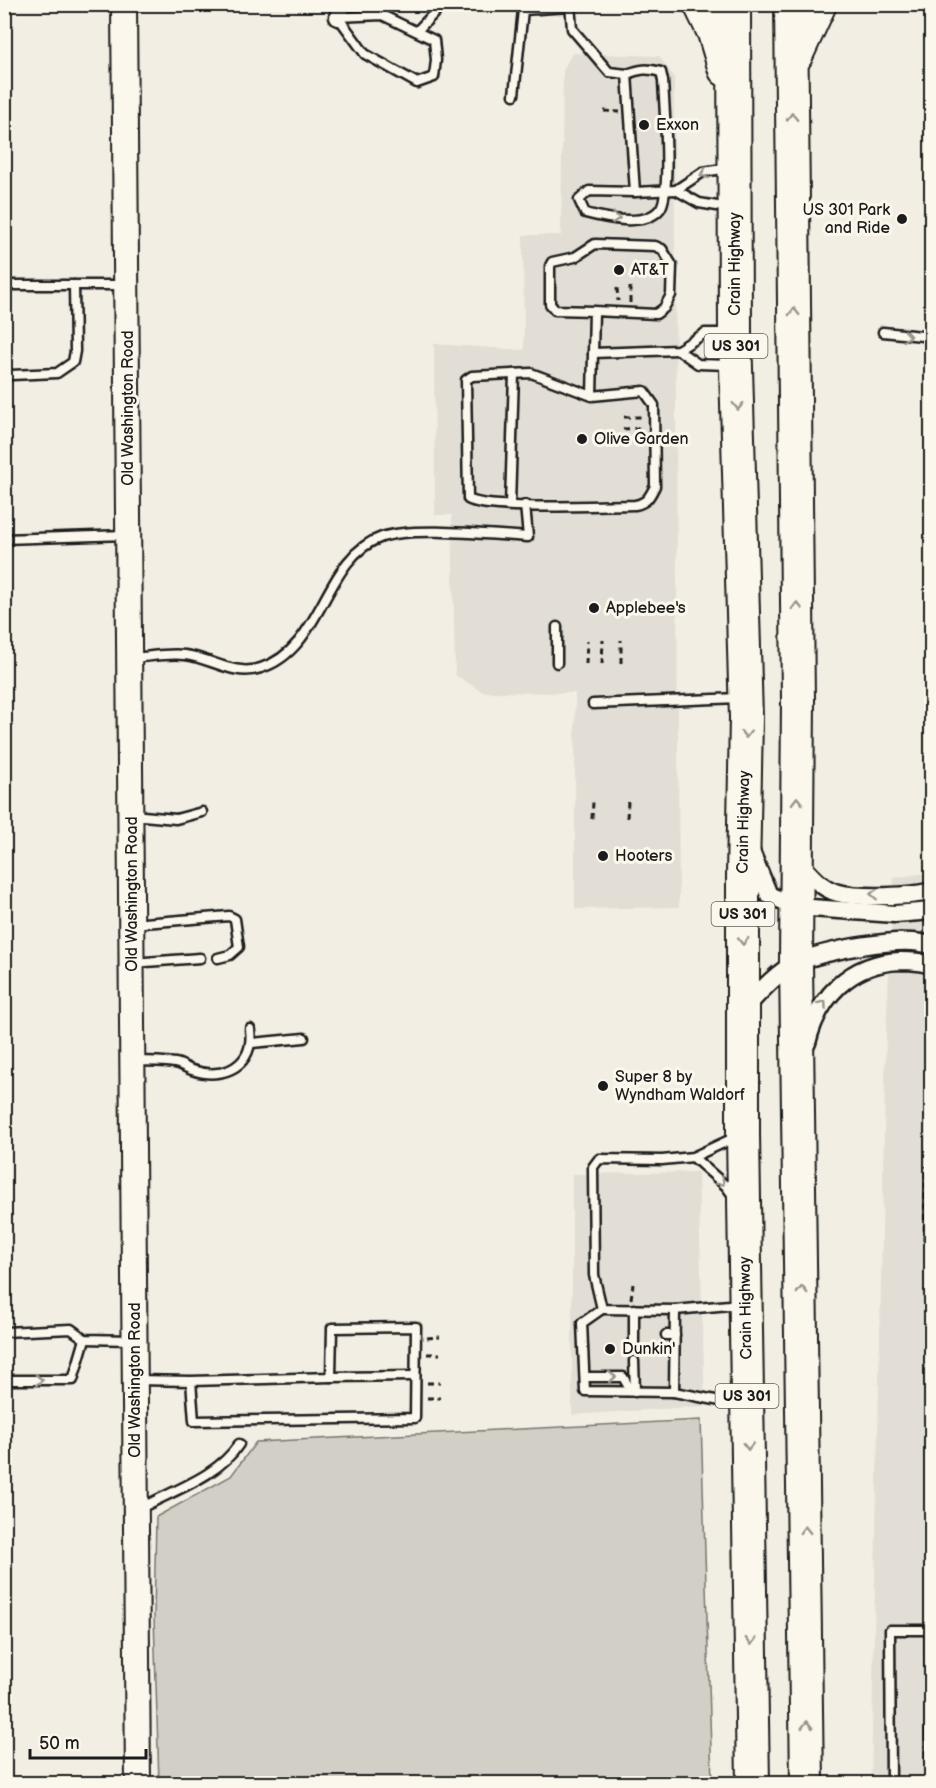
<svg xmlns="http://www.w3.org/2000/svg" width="936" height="1788" font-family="'Balsamiq Sans',sans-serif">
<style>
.built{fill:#e2ded5}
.green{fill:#d2cfc6;stroke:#777671;stroke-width:1.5}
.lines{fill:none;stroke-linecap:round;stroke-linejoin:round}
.lane-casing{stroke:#1c1c1c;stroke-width:13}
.street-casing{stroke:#1c1c1c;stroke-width:21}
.secondary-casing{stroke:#1c1c1c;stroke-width:28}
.highway-casing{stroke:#1c1c1c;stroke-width:36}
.path{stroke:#1c1c1c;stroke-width:3;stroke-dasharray:6 4.5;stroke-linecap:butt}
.lane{stroke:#fbf7ec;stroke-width:8}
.street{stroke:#fbf7ec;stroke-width:16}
.secondary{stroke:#fbf7ec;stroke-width:24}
.highway{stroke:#fbf7ec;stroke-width:32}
.oneway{stroke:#97948e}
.poi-dot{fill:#1c1c1c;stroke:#fbf7ec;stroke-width:2}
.labels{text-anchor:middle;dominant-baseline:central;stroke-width:6;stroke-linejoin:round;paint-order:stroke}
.shield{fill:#fbf7ec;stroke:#5f5e5a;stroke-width:1.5}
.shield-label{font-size:15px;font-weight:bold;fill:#1c1c1c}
.poi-label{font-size:16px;fill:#1c1c1c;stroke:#fbf7ec;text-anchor:start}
.street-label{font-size:16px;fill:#1c1c1c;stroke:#fbf7ec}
</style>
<rect width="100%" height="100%" fill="#f2eee4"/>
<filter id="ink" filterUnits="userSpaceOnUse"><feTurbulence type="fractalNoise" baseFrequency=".0167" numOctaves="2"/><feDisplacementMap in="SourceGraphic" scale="12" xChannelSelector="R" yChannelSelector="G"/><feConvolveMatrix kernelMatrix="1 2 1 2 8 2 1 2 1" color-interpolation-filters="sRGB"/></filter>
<g filter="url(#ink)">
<g class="built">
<path d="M 572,53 L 659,56 L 674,77 L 679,907 L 575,909 L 575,693 L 483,692 L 455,675 L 452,515 L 435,515 L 434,344 L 524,350 L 523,235 L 561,235 L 563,70 Z"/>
<path d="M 931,872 L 931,1783 L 871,1784 L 886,1031 L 894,878 Z"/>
<path d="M 698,1172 L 705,1406 L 572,1415 L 572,1174 Z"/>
</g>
<path class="green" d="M 701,1420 L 712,1783 L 159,1783 L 154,1617 L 156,1517 L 231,1476 L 256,1442 Z"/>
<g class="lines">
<g class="lane-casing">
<g id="lane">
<path d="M 570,4 L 572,29 L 609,72 L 627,74 L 635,192 L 676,190 L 703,172 L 729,168"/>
<path d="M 382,15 L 434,40 L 436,60 L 434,77 L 417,83 L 365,54 L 338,17 Z"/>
<path d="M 417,31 L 443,4"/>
<path d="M 627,74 C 640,69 647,68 661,72 L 663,81 C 664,104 672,194 660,209 C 645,228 604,218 585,213 L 579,200 L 589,191 L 635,192"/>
<path d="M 514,95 L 523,10 L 570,7"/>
<path d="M 676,190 L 699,203 L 729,208"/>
<path d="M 4,285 L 124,285"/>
<path d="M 883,332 L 932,337"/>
<path d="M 678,350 L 698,364 L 729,365"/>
<path d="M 593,353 L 678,350 L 705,333 L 729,333"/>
<path d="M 4,372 L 11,375 L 57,373 L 73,362 L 75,351 L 74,285"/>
<path d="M 592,396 L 531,373 L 472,376 L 466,380 L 468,499 C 489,511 604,505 635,505 C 647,503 650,496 655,486 L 654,405 L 644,391 L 592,396 L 594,311 L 555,310 L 550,304 L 550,266 L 552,262 L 575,257 L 595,244 L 655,246 L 662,249 L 672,265 L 671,295 L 664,308 L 656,314 L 594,311"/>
<path d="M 510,505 L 514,374"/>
<path d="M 4,539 L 126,535"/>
<path d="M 131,658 C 148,657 167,653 185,655 C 211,658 234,677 261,668 C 324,648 323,557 382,537 C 413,526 492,535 528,537 L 525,505"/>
<path d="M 557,663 L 557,627"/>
<path d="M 593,704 L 739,698"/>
<path d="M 132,815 L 176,819 L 202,812"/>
<path d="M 132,924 L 229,916 L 235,919 L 239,947 L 230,955 L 218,958"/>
<path d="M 132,963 L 200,958"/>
<path d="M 252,1043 L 304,1038"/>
<path d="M 133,1061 C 147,1061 161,1061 175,1063 C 182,1064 186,1068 192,1070 C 224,1081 255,1065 250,1029"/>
<path d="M 693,1157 L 726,1186 L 735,1198"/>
<path d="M 740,1304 L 675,1310 L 674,1392 L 741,1405"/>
<path d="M 602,1309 L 582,1323 L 585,1391 L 674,1392"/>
<path d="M 634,1309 L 634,1342"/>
<path d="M 675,1310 L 602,1309 L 594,1275 L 593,1167 L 599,1159 L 662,1160 L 693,1157 L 736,1137"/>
<path d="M 4,1332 L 71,1329 L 85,1339 L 131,1340"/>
<path d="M 666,1335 L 675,1335"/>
<path d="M 634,1361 L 635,1392"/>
<path d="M 331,1377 L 415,1376"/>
<path d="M 585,1377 L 623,1377 L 631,1391"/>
<path d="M 4,1380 L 73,1380 L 85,1339"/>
<path d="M 136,1380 L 191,1381 L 194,1421 L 415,1418 L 416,1327 L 332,1328 L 331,1377 L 191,1381"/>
<path d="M 139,1509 C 171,1491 218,1477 239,1444"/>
<path d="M 891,1784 L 890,1630 L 930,1630 L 931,1784"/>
</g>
</g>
<g class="street-casing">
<g id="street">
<path d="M 338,17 L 342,4"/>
<path d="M 752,854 L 769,895 L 797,907 L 895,914 L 932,911"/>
<path d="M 798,861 C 809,873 821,889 838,893 C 858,898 912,897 932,891"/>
<path d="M 744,1009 C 759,993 776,973 796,963 C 823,951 905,934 932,946"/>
<path d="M 807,1043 C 818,997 850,963 900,961 C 910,961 923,961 932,966"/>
</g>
</g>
<g class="secondary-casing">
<path id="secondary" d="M 124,4 L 138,1784"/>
</g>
<g class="highway-casing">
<g id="highway">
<path d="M 700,4 L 714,33 L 725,70"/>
<path d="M 734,4 L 735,333 L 746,718 L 743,876 L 743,1134 L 753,1784"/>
<path d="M 791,4 L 798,700 L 796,963 L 807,1784"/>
<path d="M 796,56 L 820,4"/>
</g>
</g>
<g class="path">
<path d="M 604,111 L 620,112"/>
<path d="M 617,288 L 618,301"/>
<path d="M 630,303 L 630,287"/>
<path d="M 624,417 L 643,417"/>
<path d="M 623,429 L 643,428"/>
<path d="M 623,439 L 642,439"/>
<path d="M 621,663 L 621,640"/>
<path d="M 586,664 L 587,641"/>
<path d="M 602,664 L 603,640"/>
<path d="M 627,818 L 628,802"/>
<path d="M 592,819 L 593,802"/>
<path d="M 924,1241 L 926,1166"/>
<path d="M 631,1299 L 633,1284"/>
<path d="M 427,1338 L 440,1337"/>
<path d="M 427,1354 L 440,1354"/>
<path d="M 427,1383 L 440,1383"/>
<path d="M 427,1398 L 440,1398"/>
</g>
<use href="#lane" class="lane"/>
<use href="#street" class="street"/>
<use href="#secondary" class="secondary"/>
<use href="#highway" class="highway"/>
</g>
<defs><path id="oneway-chevron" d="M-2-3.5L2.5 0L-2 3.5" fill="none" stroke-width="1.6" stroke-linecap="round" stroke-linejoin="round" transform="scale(1.5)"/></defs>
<g class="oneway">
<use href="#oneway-chevron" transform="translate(792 117) rotate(-91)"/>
<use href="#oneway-chevron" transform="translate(704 174) rotate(160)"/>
<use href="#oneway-chevron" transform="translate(616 218) rotate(3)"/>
<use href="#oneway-chevron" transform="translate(794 312) rotate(-91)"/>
<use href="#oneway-chevron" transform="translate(907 336) rotate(9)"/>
<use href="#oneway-chevron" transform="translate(738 406) rotate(89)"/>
<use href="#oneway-chevron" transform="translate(797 606) rotate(-91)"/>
<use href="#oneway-chevron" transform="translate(746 734) rotate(91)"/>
<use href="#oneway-chevron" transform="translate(797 801) rotate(-90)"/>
<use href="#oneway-chevron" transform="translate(874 894) rotate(-178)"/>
<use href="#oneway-chevron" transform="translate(743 941) rotate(90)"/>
<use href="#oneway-chevron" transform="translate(823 1004) rotate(-55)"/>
<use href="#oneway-chevron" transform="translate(721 1182) rotate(45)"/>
<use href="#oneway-chevron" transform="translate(802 1290) rotate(-90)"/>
<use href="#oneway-chevron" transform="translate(612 1377) rotate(-1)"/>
<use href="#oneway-chevron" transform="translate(39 1380)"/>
<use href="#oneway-chevron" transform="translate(748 1446) rotate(89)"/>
<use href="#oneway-chevron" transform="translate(805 1530) rotate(-91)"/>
<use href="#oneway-chevron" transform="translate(751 1641) rotate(89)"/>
<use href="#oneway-chevron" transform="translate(807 1725) rotate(-90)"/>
</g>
</g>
<g class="poi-dot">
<circle cx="644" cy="125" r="6"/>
<circle cx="902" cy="219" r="6"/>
<circle cx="619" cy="270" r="6"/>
<circle cx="582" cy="439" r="6"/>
<circle cx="594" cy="608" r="6"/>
<circle cx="603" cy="856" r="6"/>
<circle cx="603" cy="1086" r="6"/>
<circle cx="610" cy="1349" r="6"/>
</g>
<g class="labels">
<g class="shield">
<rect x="704.5" y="334" width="63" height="24" rx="4.5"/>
<rect x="711.5" y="902" width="63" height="24" rx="4.5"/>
<rect x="715.5" y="1384" width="63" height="24" rx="4.5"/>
</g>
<g class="shield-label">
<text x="736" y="346">US 301</text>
<text x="743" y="914">US 301</text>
<text x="747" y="1396">US 301</text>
</g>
<g class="poi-label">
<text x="656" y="125">Exxon</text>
<text x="890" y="210" text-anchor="end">US 301 Park<tspan x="890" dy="18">and Ride</tspan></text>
<text x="631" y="270">AT&amp;T</text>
<text x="594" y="439">Olive Garden</text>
<text x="606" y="608">Applebee's</text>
<text x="615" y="856">Hooters</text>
<text x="615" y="1077">Super 8 by<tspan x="615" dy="18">Wyndham Waldorf</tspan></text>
<text x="622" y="1349">Dunkin'</text>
</g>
<g class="street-label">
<text transform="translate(735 264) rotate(-90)">Crain Highway</text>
<text transform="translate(128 408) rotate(-90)">Old Washington Road</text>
<text transform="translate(744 822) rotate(-89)">Crain Highway</text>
<text transform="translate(132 894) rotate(-90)">Old Washington Road</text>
<text transform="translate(746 1308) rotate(-91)">Crain Highway</text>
<text transform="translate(135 1380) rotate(-90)">Old Washington Road</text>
</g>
</g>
<rect width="936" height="1788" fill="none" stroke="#fbf7ec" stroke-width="24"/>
<rect x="12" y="12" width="912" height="1764" fill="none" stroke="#1c1c1c" stroke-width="2" filter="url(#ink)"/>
<path d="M30 1749v9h116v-9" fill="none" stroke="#1c1c1c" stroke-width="3"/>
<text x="39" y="1749" font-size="18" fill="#1c1c1c" stroke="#fbf7ec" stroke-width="4.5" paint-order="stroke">50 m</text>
</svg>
